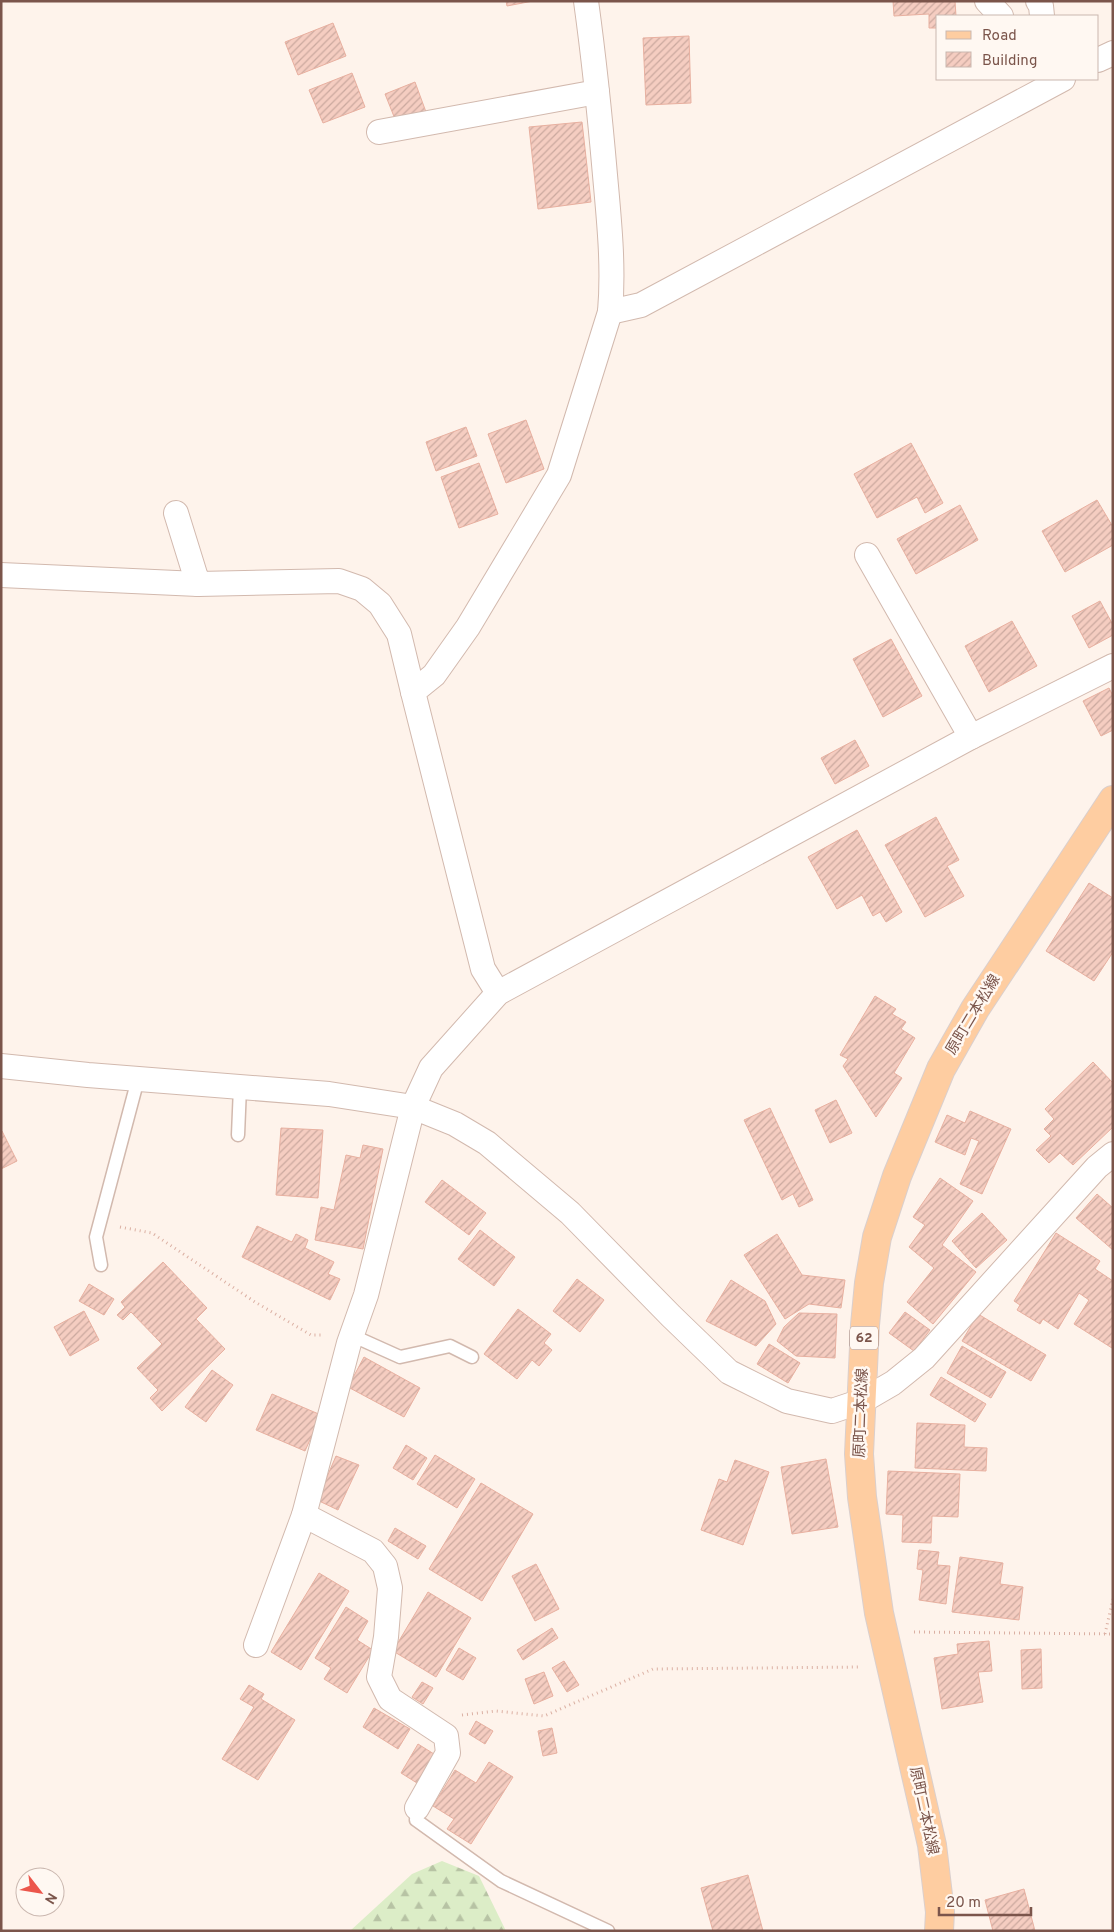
<svg xmlns="http://www.w3.org/2000/svg" width="1114" height="1932" font-family="Overpass,'Noto Sans JP',sans-serif">
<style>
.forest{fill:url(#forest-firs)}
.building{fill:url(#building-hatch);stroke:#e8b0a0}
.lines{fill:none;stroke-linecap:round;stroke-linejoin:round}
.service-casing{stroke:#d2b9ae;stroke-width:15}
.minor-casing{stroke:#d2b9ae;stroke-width:26}
.primary-casing{stroke:#dacfcd;stroke-width:30}
.path{stroke:#dbb0a3;stroke-width:3;stroke-dasharray:1 4;stroke-linecap:butt}
.service{stroke:#fff;stroke-width:12}
.minor{stroke:#fff;stroke-width:24}
.primary{stroke:#fecda1;stroke-width:28}
.labels{text-anchor:middle;dominant-baseline:central;stroke-width:5;stroke-linejoin:round;paint-order:stroke}
.shield{fill:#fff8f2;stroke:#a3867d;stroke-width:1}
.shield-label{font-size:14px;font-weight:bold;fill:#7b554b}
.street-label{font-size:15px;fill:#7b554b;stroke:#fff8f2}
</style>
<defs>
<pattern id="forest-firs" width="22" height="20" patternUnits="userSpaceOnUse" patternTransform="scale(1.25)"><rect width="22" height="20" fill="#dcedc7"/><path d="M5 1l3.5 6h-7zM16 11l3.5 6h-7z" fill="#b7c3a4"/></pattern>
<pattern id="building-hatch" width="6" height="6" patternUnits="userSpaceOnUse" patternTransform="scale(1.25)"><rect width="6" height="6" fill="#f5cdc1"/><path d="M-1 1l2-2M0 6l6-6M5 7l2-2" fill="none" stroke="#cba99f"/></pattern>
</defs>
<rect width="100%" height="100%" fill="#fef3eb"/>
<path class="forest" d="M 442,1861 L 479,1876 L 506,1931 L 350,1931 L 412,1874 Z"/>
<g class="building">
<path d="M 506,1 L 533,1 L 507,6 Z"/>
<path d="M 893,1 L 955,1 L 956,16 L 938,16 L 938,28 L 929,28 L 929,14 L 894,16 Z"/>
<path d="M 333,23 L 346,56 L 298,75 L 285,42 Z"/>
<path d="M 689,36 L 691,103 L 646,105 L 643,38 Z"/>
<path d="M 352,73 L 365,107 L 323,123 L 309,90 Z"/>
<path d="M 415,82 L 426,112 L 397,124 L 385,94 Z"/>
<path d="M 582,122 L 591,202 L 538,209 L 529,127 Z"/>
<path d="M 526,420 L 544,469 L 506,483 L 488,434 Z"/>
<path d="M 466,427 L 477,456 L 436,471 L 426,442 Z"/>
<path d="M 911,443 L 943,503 L 925,513 L 917,497 L 877,518 L 854,474 Z"/>
<path d="M 479,463 L 498,514 L 459,528 L 441,477 Z"/>
<path d="M 1097,500 L 1113,527 L 1113,545 L 1065,572 L 1042,531 Z"/>
<path d="M 960,505 L 978,540 L 916,574 L 897,539 Z"/>
<path d="M 1100,601 L 1113,625 L 1113,635 L 1089,648 L 1072,616 Z"/>
<path d="M 1012,621 L 1037,666 L 989,692 L 965,646 Z"/>
<path d="M 891,639 L 922,696 L 883,717 L 853,659 Z"/>
<path d="M 1109,688 L 1113,696 L 1113,730 L 1101,736 L 1083,701 Z"/>
<path d="M 855,740 L 869,766 L 835,784 L 821,758 Z"/>
<path d="M 936,817 L 959,860 L 947,866 L 964,896 L 925,917 L 885,845 Z"/>
<path d="M 857,830 L 902,912 L 886,922 L 880,912 L 873,916 L 862,895 L 837,909 L 808,857 Z"/>
<path d="M 1089,883 L 1113,898 L 1113,952 L 1094,981 L 1046,951 Z"/>
<path d="M 875,996 L 896,1009 L 892,1014 L 906,1022 L 901,1029 L 915,1038 L 894,1073 L 902,1078 L 876,1117 L 843,1066 L 848,1059 L 840,1055 Z"/>
<path d="M 1093,1062 L 1113,1083 L 1113,1127 L 1073,1165 L 1060,1153 L 1049,1163 L 1036,1150 L 1051,1136 L 1044,1129 L 1054,1119 L 1045,1109 Z"/>
<path d="M 836,1100 L 852,1133 L 830,1143 L 815,1110 Z"/>
<path d="M 770,1108 L 813,1200 L 799,1207 L 793,1194 L 782,1200 L 744,1120 Z"/>
<path d="M 970,1111 L 1011,1129 L 982,1194 L 960,1184 L 979,1141 L 971,1138 L 965,1155 L 935,1142 L 947,1115 L 965,1123 Z"/>
<path d="M 281,1128 L 323,1130 L 318,1198 L 276,1195 Z"/>
<path d="M 2,1131 L 17,1161 L 1,1169 L 1,1132 Z"/>
<path d="M 363,1145 L 383,1149 L 363,1249 L 315,1240 L 321,1207 L 334,1210 L 346,1155 L 360,1158 Z"/>
<path d="M 940,1178 L 973,1201 L 942,1245 L 976,1272 L 933,1324 L 907,1302 L 934,1268 L 909,1247 L 925,1225 L 913,1217 Z"/>
<path d="M 442,1180 L 486,1213 L 469,1235 L 425,1202 Z"/>
<path d="M 1097,1194 L 1113,1208 L 1113,1250 L 1076,1218 Z"/>
<path d="M 982,1213 L 1007,1240 L 976,1268 L 952,1241 Z"/>
<path d="M 257,1226 L 292,1242 L 296,1234 L 308,1240 L 305,1248 L 334,1262 L 328,1274 L 340,1279 L 330,1300 L 242,1257 Z"/>
<path d="M 480,1230 L 515,1257 L 494,1286 L 458,1259 Z"/>
<path d="M 1056,1233 L 1100,1261 L 1095,1269 L 1113,1281 L 1112,1348 L 1074,1324 L 1089,1300 L 1079,1293 L 1058,1329 L 1043,1319 L 1040,1324 L 1017,1310 L 1020,1305 L 1014,1301 Z"/>
<path d="M 777,1234 L 802,1275 L 845,1280 L 841,1308 L 809,1304 L 785,1319 L 744,1255 Z"/>
<path d="M 163,1262 L 207,1308 L 196,1319 L 225,1349 L 162,1411 L 150,1398 L 158,1390 L 137,1368 L 162,1344 L 131,1312 L 123,1320 L 117,1315 L 125,1307 L 121,1302 Z"/>
<path d="M 577,1279 L 604,1300 L 580,1332 L 553,1311 Z"/>
<path d="M 731,1280 L 765,1301 L 776,1324 L 756,1346 L 706,1321 Z"/>
<path d="M 89,1284 L 114,1299 L 104,1315 L 79,1301 Z"/>
<path d="M 518,1309 L 551,1334 L 544,1343 L 552,1350 L 539,1366 L 532,1360 L 517,1379 L 484,1354 Z"/>
<path d="M 84,1311 L 99,1340 L 70,1356 L 54,1327 Z"/>
<path d="M 905,1312 L 930,1330 L 914,1351 L 889,1333 Z"/>
<path d="M 799,1313 L 837,1314 L 835,1358 L 796,1356 L 777,1341 L 784,1327 Z"/>
<path d="M 978,1314 L 1046,1355 L 1031,1381 L 962,1341 Z"/>
<path d="M 769,1344 L 800,1363 L 788,1383 L 757,1364 Z"/>
<path d="M 962,1346 L 1006,1372 L 991,1398 L 947,1373 Z"/>
<path d="M 364,1357 L 420,1388 L 404,1417 L 348,1387 Z"/>
<path d="M 212,1370 L 233,1385 L 206,1422 L 185,1407 Z"/>
<path d="M 941,1377 L 986,1404 L 975,1422 L 930,1395 Z"/>
<path d="M 272,1394 L 321,1415 L 305,1451 L 256,1430 Z"/>
<path d="M 917,1423 L 965,1425 L 964,1447 L 987,1448 L 986,1471 L 915,1468 Z"/>
<path d="M 406,1445 L 427,1458 L 413,1480 L 393,1468 Z"/>
<path d="M 435,1455 L 475,1479 L 457,1508 L 417,1484 Z"/>
<path d="M 336,1456 L 359,1465 L 338,1510 L 317,1500 Z"/>
<path d="M 826,1459 L 838,1527 L 792,1534 L 781,1467 Z"/>
<path d="M 735,1460 L 769,1472 L 743,1545 L 701,1530 L 719,1479 L 727,1482 Z"/>
<path d="M 888,1471 L 960,1474 L 958,1517 L 932,1516 L 931,1543 L 902,1542 L 903,1515 L 886,1514 Z"/>
<path d="M 481,1483 L 533,1514 L 482,1601 L 429,1569 Z"/>
<path d="M 395,1528 L 426,1546 L 418,1559 L 388,1541 Z"/>
<path d="M 919,1550 L 939,1552 L 937,1565 L 950,1566 L 946,1604 L 919,1600 L 923,1570 L 917,1569 Z"/>
<path d="M 960,1557 L 1003,1563 L 1000,1584 L 1023,1587 L 1019,1620 L 952,1612 Z"/>
<path d="M 536,1564 L 559,1609 L 535,1621 L 512,1576 Z"/>
<path d="M 319,1573 L 349,1591 L 301,1670 L 271,1652 Z"/>
<path d="M 428,1592 L 471,1618 L 436,1677 L 393,1651 Z"/>
<path d="M 346,1607 L 368,1621 L 357,1640 L 373,1650 L 347,1693 L 324,1679 L 331,1668 L 315,1658 Z"/>
<path d="M 552,1628 L 558,1638 L 523,1660 L 517,1650 Z"/>
<path d="M 989,1641 L 992,1671 L 978,1672 L 983,1702 L 942,1709 L 934,1658 L 958,1654 L 957,1644 Z"/>
<path d="M 459,1648 L 476,1658 L 463,1680 L 446,1670 Z"/>
<path d="M 1041,1649 L 1042,1688 L 1022,1689 L 1021,1650 Z"/>
<path d="M 564,1661 L 579,1685 L 567,1692 L 552,1668 Z"/>
<path d="M 544,1672 L 553,1696 L 534,1704 L 525,1679 Z"/>
<path d="M 422,1682 L 433,1688 L 423,1704 L 412,1697 Z"/>
<path d="M 249,1685 L 264,1694 L 261,1699 L 295,1720 L 258,1780 L 222,1759 L 254,1707 L 240,1699 Z"/>
<path d="M 374,1708 L 410,1729 L 398,1749 L 363,1727 Z"/>
<path d="M 476,1721 L 493,1731 L 485,1744 L 469,1734 Z"/>
<path d="M 552,1728 L 557,1753 L 543,1756 L 538,1731 Z"/>
<path d="M 418,1744 L 434,1754 L 417,1783 L 401,1773 Z"/>
<path d="M 489,1762 L 513,1777 L 471,1844 L 447,1829 L 454,1819 L 433,1806 L 455,1770 L 476,1783 Z"/>
<path d="M 748,1875 L 763,1931 L 713,1931 L 701,1888 Z"/>
<path d="M 1024,1889 L 1035,1931 L 993,1931 L 985,1900 Z"/>
</g>
<g class="lines">
<g class="service-casing">
<g id="service">
<path d="M 238,1135 L 240,1087"/>
<path d="M 101,1265 L 96,1237 L 138,1079"/>
<path d="M 351,1335 L 400,1357 L 450,1346 L 472,1357"/>
<path d="M 417,1808 L 416,1820 L 501,1881 L 608,1931"/>
</g>
</g>
<g class="minor-casing">
<g id="minor">
<path d="M 987,1 L 1001,16"/>
<path d="M 1038,1 L 1041,6 L 1042,16"/>
<path d="M 1098,60 L 1113,53"/>
<path d="M 379,132 L 597,92"/>
<path d="M 610,312 L 641,305 L 1063,79"/>
<path d="M 176,513 L 198,584 L 339,581 L 362,589 L 380,604 L 399,634 L 413,692"/>
<path d="M 867,555 L 971,737"/>
<path d="M 1,575 L 198,584"/>
<path d="M 498,993 L 483,969 L 413,692 L 434,675 L 468,627 L 559,475 L 610,312 C 614,266 609,220 605,175 C 600,117 594,59 586,1"/>
<path d="M 1,1066 L 88,1075 L 329,1094 L 413,1107 L 455,1124 L 487,1143 L 570,1213 L 671,1316 L 729,1372 L 787,1401 L 832,1411 L 862,1401 L 893,1383 L 924,1358 L 1097,1167 L 1113,1154"/>
<path d="M 304,1515 L 373,1551 L 385,1566 L 390,1588 L 386,1637 L 379,1677 L 390,1699 L 446,1736 L 448,1753 L 417,1808"/>
<path d="M 256,1645 L 304,1515 L 349,1343 L 366,1295 L 413,1107 L 431,1068 L 498,993 L 971,737 L 1113,666"/>
</g>
</g>
<g class="primary-casing">
<path id="primary" d="M 939,1931 L 940,1912 L 932,1845 L 879,1613 L 862,1497 L 859,1454 L 865,1325 L 869,1283 L 877,1237 L 897,1176 L 941,1069 L 975,1009 L 1113,800"/>
</g>
<g class="path">
<path d="M 120,1227 L 152,1233 L 255,1302 L 311,1335 L 323,1335"/>
<path d="M 914,1632 L 1113,1634"/>
<path d="M 1105,1634 L 1113,1599"/>
<path d="M 462,1715 L 496,1711 L 544,1716 L 653,1669 L 861,1667"/>
</g>
<use href="#service" class="service"/>
<use href="#minor" class="minor"/>
<use href="#primary" class="primary"/>
</g>
<g class="labels">
<rect class="shield" x="850" y="1326.5" width="28" height="23" rx="4"/>
<g class="shield-label">
<text x="864" y="1338">62</text>
</g>
<g class="street-label">
<text transform="translate(974 1015) rotate(-59)">原町二本松線</text>
<text transform="translate(862 1413) rotate(-88)">原町二本松線</text>
<text transform="translate(923 1811) rotate(78)">原町二本松線</text>
</g>
</g>
<rect width="1114" height="1932" fill="none" stroke="#7b554b" stroke-width="5"/>
<rect x="936" y="15" width="162" height="65" fill="#fff8f2" stroke="#cab7af"/>
<rect x="946" y="31" width="25" height="8" fill="#fecda1" stroke="#cab7af"/>
<text x="982" y="40" font-size="15" fill="#7b554b">Road</text>
<rect x="946" y="52" width="25" height="15" fill="url(#building-hatch)" stroke="#cab7af"/>
<text x="982" y="65" font-size="15" fill="#7b554b">Building</text>
<g transform="translate(40 1892) rotate(121)"><circle r="24" fill="#fff8f2" stroke="#cab7af"/>
<path d="M0-4L9 19L0 12L-9 19Z" fill="#ec564b"/>
<text y="-8" font-size="14" font-weight="bold" text-anchor="middle" fill="#7b554b">N</text>
</g>
<path d="M939 1907v8h92v-8" fill="none" stroke="#7b554b" stroke-width="2.5"/>
<text x="946" y="1907" font-size="15" fill="#7b554b" stroke="#fff8f2" stroke-width="4" paint-order="stroke">20 m</text>
</svg>
